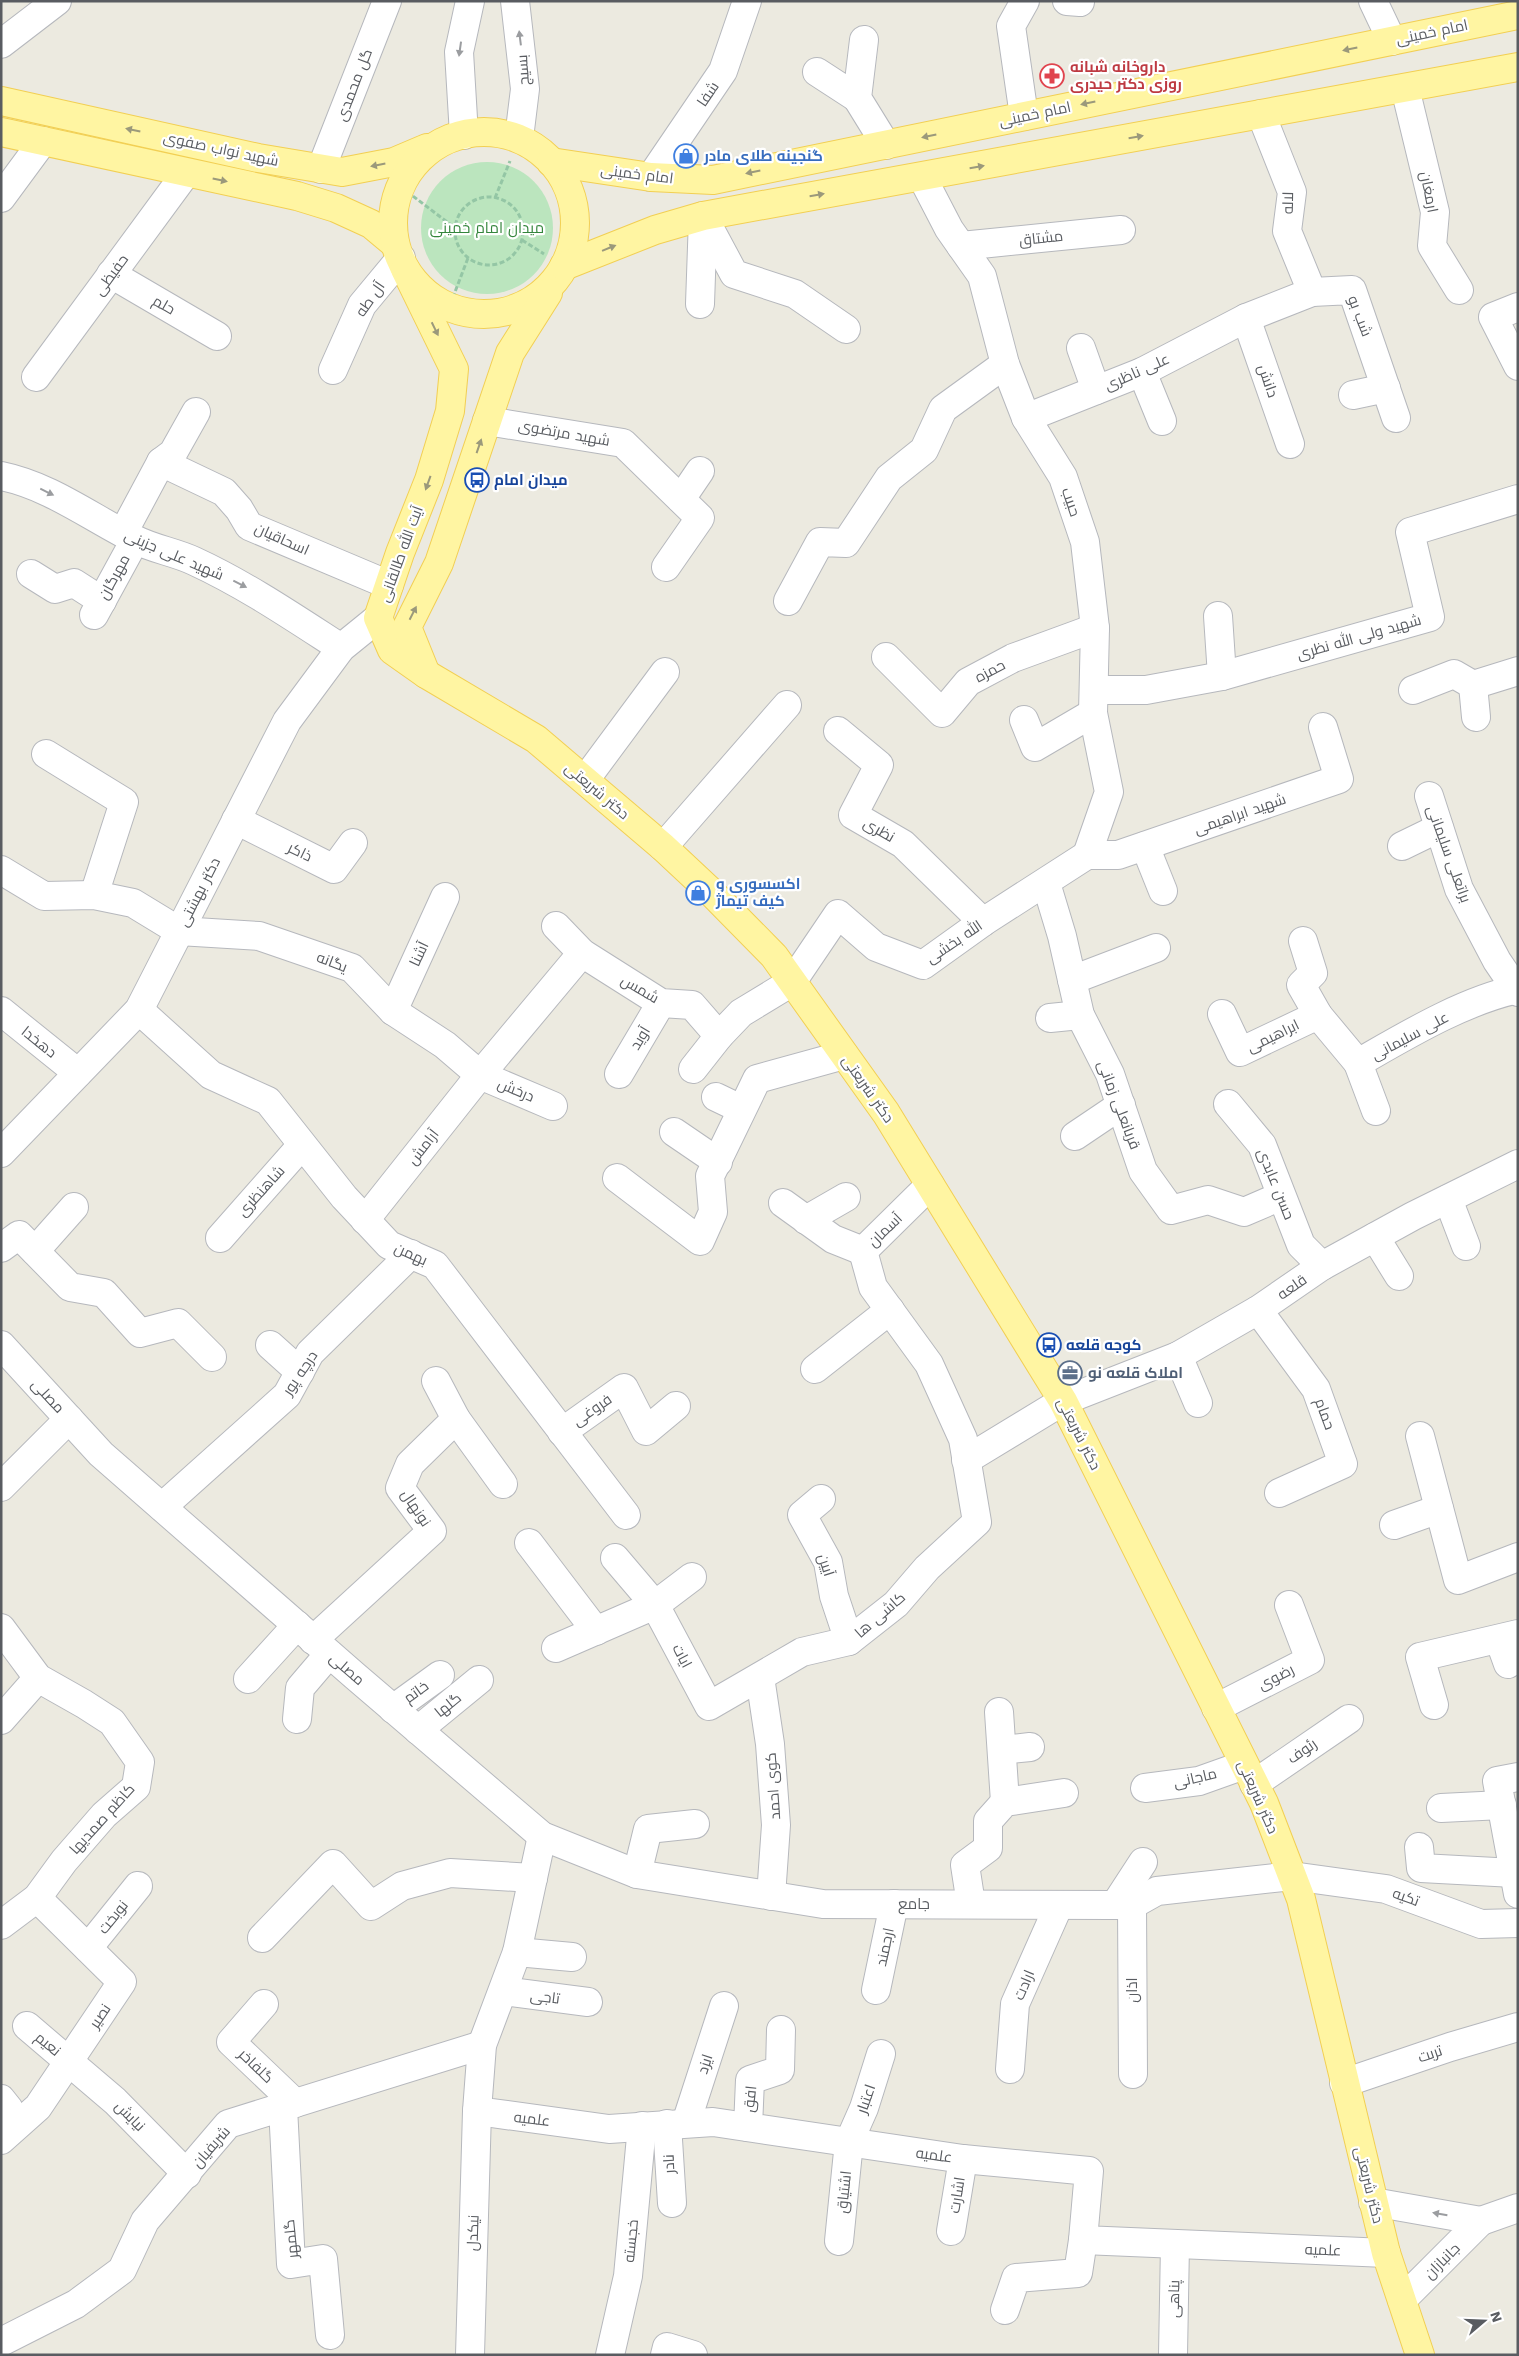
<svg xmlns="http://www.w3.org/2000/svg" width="1519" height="2356" font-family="'Work Sans',Cairo,sans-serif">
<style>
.green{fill:#bbe5be}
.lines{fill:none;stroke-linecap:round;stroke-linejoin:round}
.minor-casing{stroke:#b6b8bd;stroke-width:30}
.major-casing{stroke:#f2cf53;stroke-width:30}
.path{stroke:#94c6a5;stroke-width:3;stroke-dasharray:5 2.5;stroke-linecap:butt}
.minor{stroke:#fff;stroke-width:28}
.major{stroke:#fff5a2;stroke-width:28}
.oneway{fill:#9b9da0}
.oneway2{fill:#9b997b}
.labels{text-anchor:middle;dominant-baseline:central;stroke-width:4.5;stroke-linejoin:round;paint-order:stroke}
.street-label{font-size:15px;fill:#595c61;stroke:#fff}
.health-label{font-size:15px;font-weight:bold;fill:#be3a42;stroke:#fff;text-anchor:start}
.shop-label{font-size:15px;font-weight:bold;fill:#366cbe;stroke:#fff;text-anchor:start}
.park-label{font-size:15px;fill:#34853c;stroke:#fff}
.transit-label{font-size:15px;font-weight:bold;fill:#164399;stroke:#fff;text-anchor:start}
.service-label{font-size:15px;font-weight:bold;fill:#4e5e75;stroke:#fff;text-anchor:start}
</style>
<rect width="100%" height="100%" fill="#eceae0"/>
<circle class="green" cx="487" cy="228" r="66"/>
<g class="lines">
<g class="minor-casing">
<g id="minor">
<path d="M 515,1 L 525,89 L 519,138"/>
<path d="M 1067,1 L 1080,2"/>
<path d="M 1373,1 L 1392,41"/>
<path d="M 864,40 L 857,98 L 886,145"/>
<path d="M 1,44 L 57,1"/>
<path d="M 817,72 L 857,98"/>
<path d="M 1405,88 L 1435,212 L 1432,246 L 1459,290"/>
<path d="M 1261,114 L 1292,192 L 1287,231 L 1312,292"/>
<path d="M 1024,116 L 1011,26 L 1025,1"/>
<path d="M 464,135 L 459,52 L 470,1"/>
<path d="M 321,169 L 387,1"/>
<path d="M 651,177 L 723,71 L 747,1"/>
<path d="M 922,177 L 949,229 L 982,276 L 1005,364 L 1026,418 L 1063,477 L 1085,542 L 1095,628 L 1093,713 L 1109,792 L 1087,855"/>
<path d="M 1,198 L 43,141"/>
<path d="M 703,216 L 734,274 L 795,294 L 846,329"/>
<path d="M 961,246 L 1121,230"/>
<path d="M 111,274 L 217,336"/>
<path d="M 700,304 L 703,218"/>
<path d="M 1518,307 L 1493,317 L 1518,366"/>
<path d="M 1246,318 L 1290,444"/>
<path d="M 1081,348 L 1096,390"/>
<path d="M 333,370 L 362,305 L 401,258"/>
<path d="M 1142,372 L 1162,421"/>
<path d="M 36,377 L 186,173"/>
<path d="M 1353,395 L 1386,388"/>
<path d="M 1026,418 L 1142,372 L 1246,318 L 1312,292 L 1352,290 L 1396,418"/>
<path d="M 487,421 L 623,443 L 700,518 L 666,567"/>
<path d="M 161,462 L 224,492 L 239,509 L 249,526 L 389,585"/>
<path d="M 1,476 C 50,486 90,517 134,539 C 153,549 175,552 194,561 C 246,585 293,617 341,648"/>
<path d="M 681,499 L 700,471"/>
<path d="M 123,533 L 161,462 L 173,453 L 196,412"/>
<path d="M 31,574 L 55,589 L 74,583 L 102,601"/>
<path d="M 788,601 L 820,542 L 846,543 L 889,478 L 924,450 L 943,409 L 1005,364"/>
<path d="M 94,615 L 135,540"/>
<path d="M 1218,616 L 1222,676"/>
<path d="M 886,657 L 942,713 L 968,682 L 1013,658 L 1095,628"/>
<path d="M 1473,685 L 1476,717"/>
<path d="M 1094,690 L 1146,690 L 1222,676 L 1430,617 L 1410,532 L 1518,499"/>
<path d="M 1413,690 L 1454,674 L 1473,685 L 1518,671"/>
<path d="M 1024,720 L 1035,747 L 1093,713"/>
<path d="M 838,731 L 879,765 L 853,815 L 903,844 L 983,922"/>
<path d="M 46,754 L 124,802 L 94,895"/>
<path d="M 585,780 L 665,672"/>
<path d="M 1429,796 L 1459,889 L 1497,961 L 1518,992"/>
<path d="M 236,820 L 334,869 L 353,843"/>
<path d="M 1145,846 L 1163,891"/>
<path d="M 1402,846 L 1439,828"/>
<path d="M 663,847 L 787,705"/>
<path d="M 1087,855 L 1118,855 L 1339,779 L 1323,727"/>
<path d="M 1,870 L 44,896 L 94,895 L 133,903 L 179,931 L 259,936 L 352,968 L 393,1011 L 445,1045 L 480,1075 L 553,1106"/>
<path d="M 1046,883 L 1062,936 L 1080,1015 L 1110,1074 L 1143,1171 L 1171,1210 L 1208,1200 L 1244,1212 L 1281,1196"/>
<path d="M 556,926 L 582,953 L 661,1003 L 692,1005 L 719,1036"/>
<path d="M 1303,941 L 1313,973 L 1301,985 L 1318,1015 L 1358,1063 C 1407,1035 1463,1001 1518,989"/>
<path d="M 1072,980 L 1156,948"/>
<path d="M 139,1010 L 211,1075 L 268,1101 L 344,1197 L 389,1245 L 435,1265 L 626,1515"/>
<path d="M 1,1011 L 78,1073"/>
<path d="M 393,1011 L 445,897"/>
<path d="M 1222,1014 L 1240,1052 L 1318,1015"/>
<path d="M 1050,1018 L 1080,1015"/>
<path d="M 1358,1063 L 1376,1111"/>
<path d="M 693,1069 L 719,1036 L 741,1013 L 792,982 L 838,914 L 876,947 L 923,965 L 983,922 L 1087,855"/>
<path d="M 619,1074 L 661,1003"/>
<path d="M 716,1097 L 741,1109"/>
<path d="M 1228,1104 L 1262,1145 L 1301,1245 L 1322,1266"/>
<path d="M 674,1132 L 718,1162"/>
<path d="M 1075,1136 L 1121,1105"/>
<path d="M 1,1153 L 139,1010 L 287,721 L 341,648 L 378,618"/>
<path d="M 617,1178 L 700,1241 L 713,1212 L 710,1176 L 757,1079 L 844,1055"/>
<path d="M 1448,1199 L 1466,1246"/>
<path d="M 783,1203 L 833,1239 L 863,1251"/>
<path d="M 365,1220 L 480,1075 L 582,953"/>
<path d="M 806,1220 L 846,1197"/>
<path d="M 1375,1237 L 1399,1276"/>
<path d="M 220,1238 L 302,1145"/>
<path d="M 1,1248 L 19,1235 L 70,1287 L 104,1293 L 140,1333 L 178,1323 L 212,1357"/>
<path d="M 35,1251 L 74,1207"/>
<path d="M 863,1251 L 930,1185"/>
<path d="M 1258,1310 L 1316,1389 L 1343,1464 L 1279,1493"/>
<path d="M 1,1345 L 101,1454 L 355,1676 L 542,1836 L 637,1874 L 823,1904 L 1115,1905 L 1132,1905 L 1157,1891 L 1292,1876 L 1386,1889 L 1481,1924 L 1518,1923"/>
<path d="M 270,1345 L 300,1372"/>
<path d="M 1178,1356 L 1198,1403"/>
<path d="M 815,1369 L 890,1310"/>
<path d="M 456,1419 L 503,1484"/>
<path d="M 562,1432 L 624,1388 L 646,1431 L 676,1406"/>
<path d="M 1420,1436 L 1458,1580 L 1518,1557"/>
<path d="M 966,1460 L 1063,1401 L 1178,1356 L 1258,1310 L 1322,1266 L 1413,1216 L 1518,1164"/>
<path d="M 1,1487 L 69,1419"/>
<path d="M 821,1499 L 802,1515 L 828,1562 L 834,1596 L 849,1641"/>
<path d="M 162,1507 L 287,1395 L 310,1353 L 411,1254"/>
<path d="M 1394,1525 L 1439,1509"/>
<path d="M 529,1543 L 596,1631"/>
<path d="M 615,1558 L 655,1605 L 692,1577"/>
<path d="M 1,1628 L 38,1678 L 84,1704 L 112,1722 L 140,1762 L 136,1787 L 104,1815 L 64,1861 L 37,1898 L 1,1925"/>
<path d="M 1499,1639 L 1508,1664"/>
<path d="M 313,1640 L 432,1531 L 400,1488 L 410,1464 L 456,1419 L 436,1381"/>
<path d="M 556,1648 L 655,1605 L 709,1706 L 802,1652 L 849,1641 L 896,1604 L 927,1568 L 977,1522 L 963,1439 L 929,1364 L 873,1287 L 863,1251"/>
<path d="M 760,1677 L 770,1744 L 776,1825 L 771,1896"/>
<path d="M 248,1679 L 297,1625"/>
<path d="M 1434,1705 L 1420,1657 L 1518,1634"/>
<path d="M 1216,1708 L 1310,1660 L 1289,1605"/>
<path d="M 393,1709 L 440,1675"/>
<path d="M 999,1712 L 1005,1802"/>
<path d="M 297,1719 L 300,1688 L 329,1654"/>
<path d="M 1,1720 L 38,1678"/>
<path d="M 418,1730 L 479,1680"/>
<path d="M 1002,1750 L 1030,1747"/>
<path d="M 1518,1777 L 1497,1781 L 1518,1894"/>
<path d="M 1254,1784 L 1349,1719"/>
<path d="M 1145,1788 L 1199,1781 L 1244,1765"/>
<path d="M 1441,1808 L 1502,1805"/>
<path d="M 542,1836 L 517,1952 L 482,2045 L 477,2111 L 609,2129 L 713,2122 L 963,2159 L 1089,2171 L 1083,2240 L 1386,2253"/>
<path d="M 1419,1847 L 1421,1868 L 1514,1873"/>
<path d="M 637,1874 L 648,1829 L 695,1824"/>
<path d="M 971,1904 L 965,1865 L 988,1848 L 988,1821 L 1005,1802 L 1064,1793"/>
<path d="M 1115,1905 L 1143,1862"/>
<path d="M 1132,1905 L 1133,2074"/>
<path d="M 262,1938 L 333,1864 L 371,1906 L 402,1886 L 450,1873 L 533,1878"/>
<path d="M 88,1948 L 138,1886"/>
<path d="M 517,1952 L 572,1957"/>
<path d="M 876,1990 L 894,1904"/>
<path d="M 503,1991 L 588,2002"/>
<path d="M 264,2004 L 231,2042 L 295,2103"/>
<path d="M 27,2026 L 115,2101 L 187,2174"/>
<path d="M 1010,2069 L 1015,2004 L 1059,1905"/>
<path d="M 1344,2083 L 1450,2047 L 1518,2027"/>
<path d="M 1,2099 L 9,2109"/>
<path d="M 283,2107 L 291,2264 L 323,2259 L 330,2335"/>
<path d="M 686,2123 L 724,2006"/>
<path d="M 667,2124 L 672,2203"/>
<path d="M 748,2127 L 750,2080 L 780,2070 L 781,2030"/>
<path d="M 1,2140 L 38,2107 L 122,1982 L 37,1898"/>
<path d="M 1373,2202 L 1481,2221 L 1402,2300"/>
<path d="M 1481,2221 L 1518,2208"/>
<path d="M 951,2231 L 963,2159"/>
<path d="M 839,2241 L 849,2142 L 864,2108 L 881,2054"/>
<path d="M 1005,2310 L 1016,2278 L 1078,2273 L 1083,2240"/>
<path d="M 1,2342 L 76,2304 L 122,2270 L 145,2221 L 228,2124 L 482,2045"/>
<path d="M 470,2355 L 477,2111"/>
<path d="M 610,2355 L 628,2276 L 642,2126"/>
<path d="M 665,2355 L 667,2347 L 693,2355"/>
<path d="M 1173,2355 L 1175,2244"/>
</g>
</g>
<g class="major-casing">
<g id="major">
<path d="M 1,101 L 258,158 L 342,172 L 394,162 L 427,148"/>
<path d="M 1,132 L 297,196 L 336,208 L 371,224 L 395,244"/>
<circle cx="484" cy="223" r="91"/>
<path d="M 551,162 L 651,177 L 713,180 L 1518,15"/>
<path d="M 564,266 L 655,230 L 703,216 L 1518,67"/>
<path d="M 405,269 L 454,369 L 450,411 L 429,480 L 400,553 L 378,618 L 392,650 L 426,674 L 536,739 L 663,847 L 710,891 L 774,956 L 886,1113 L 1063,1401 L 1264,1803 L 1301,1899 L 1386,2253 L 1420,2355"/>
<path d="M 426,674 L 407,627 L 439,563 L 510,353 L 548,293"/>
</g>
</g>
<g class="path">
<path d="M 401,187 L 455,228"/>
<circle cx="489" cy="231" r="34"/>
<path d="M 495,198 L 510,161"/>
<path d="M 522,240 L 544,254"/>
<path d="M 450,305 L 468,258"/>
</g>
<use href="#minor" class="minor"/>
<use href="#major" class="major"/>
</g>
<defs><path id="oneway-solid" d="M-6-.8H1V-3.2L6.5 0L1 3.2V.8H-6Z" transform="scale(1.25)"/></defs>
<g class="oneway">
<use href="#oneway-solid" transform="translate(520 38) rotate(-97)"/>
<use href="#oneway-solid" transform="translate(460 49) rotate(98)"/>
<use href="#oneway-solid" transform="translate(47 492) rotate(26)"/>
<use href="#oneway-solid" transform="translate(240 584) rotate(27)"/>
<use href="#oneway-solid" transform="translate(1440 2214) rotate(-170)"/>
</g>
<g class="oneway2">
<use href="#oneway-solid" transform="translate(1350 49) rotate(168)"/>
<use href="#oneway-solid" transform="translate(1088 103) rotate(168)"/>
<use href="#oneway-solid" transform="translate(133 130) rotate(-168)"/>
<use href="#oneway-solid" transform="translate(929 136) rotate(168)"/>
<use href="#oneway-solid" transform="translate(1136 137) rotate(-10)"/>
<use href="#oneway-solid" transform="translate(378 165) rotate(169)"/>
<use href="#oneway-solid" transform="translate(977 167) rotate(-10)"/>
<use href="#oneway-solid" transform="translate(753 172) rotate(168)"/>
<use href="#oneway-solid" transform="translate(220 180) rotate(12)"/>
<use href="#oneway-solid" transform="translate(817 195) rotate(-10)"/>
<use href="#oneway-solid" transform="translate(609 248) rotate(-22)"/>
<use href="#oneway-solid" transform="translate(435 329) rotate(64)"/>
<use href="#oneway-solid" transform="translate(479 446) rotate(-71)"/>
<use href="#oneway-solid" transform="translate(428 483) rotate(110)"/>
<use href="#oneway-solid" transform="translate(413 613) rotate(-63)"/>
</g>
<defs>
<g id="pharmacy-ring" transform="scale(1.25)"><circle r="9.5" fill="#fff" stroke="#e0444e" stroke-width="1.5"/><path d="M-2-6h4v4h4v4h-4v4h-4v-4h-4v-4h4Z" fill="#e0444e"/></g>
<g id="shop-ring" transform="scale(1.25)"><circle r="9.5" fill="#fff" stroke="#3f7fe0" stroke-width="1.5"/><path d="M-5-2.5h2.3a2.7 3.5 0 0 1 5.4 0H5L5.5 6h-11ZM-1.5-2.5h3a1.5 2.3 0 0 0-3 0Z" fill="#3f7fe0"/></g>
<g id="bus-ring" transform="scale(1.25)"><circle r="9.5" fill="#fff" stroke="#1a4fb4" stroke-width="1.5"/><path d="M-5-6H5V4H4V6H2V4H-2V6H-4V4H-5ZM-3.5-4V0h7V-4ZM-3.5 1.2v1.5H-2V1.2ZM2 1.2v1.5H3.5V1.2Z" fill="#1a4fb4"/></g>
<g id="office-ring" transform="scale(1.25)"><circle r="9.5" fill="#fff" stroke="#5c6f8a" stroke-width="1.5"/><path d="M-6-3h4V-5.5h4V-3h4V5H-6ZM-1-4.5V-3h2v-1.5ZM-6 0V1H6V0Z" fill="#5c6f8a"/></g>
</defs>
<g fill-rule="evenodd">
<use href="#pharmacy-ring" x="1052" y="76"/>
<use href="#shop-ring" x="686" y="156"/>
<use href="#bus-ring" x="477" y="480"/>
<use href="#shop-ring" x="698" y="893"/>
<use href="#bus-ring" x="1049" y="1345"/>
<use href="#office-ring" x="1070" y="1373"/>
</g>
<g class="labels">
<g class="street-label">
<text transform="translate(1432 32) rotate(-12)">امام خمینی</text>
<text transform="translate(523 70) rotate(-94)">بسیج</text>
<text transform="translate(354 85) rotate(-69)">گل محمدی</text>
<text transform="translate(708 94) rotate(-56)">شفا</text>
<text transform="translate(1035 114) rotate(-12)">امام خمینی</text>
<text transform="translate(221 149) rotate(12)">شهید نواب صفوی</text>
<text transform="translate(637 174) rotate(7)">امام خمینی</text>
<text transform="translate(1429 192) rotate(79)">ارمغان</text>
<text transform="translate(1288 203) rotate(-89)">لاله</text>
<text transform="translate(1041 238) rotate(-6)">مشتاق</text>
<text transform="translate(111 275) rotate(-54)">حفیظی</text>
<text transform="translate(370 299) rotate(-55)">آل طه</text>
<text transform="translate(164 305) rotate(30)">حلم</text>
<text transform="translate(1360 316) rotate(69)">شب بو</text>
<text transform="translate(1137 372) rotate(-24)">علی ناظری</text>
<text transform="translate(1268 381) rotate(71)">دانش</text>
<text transform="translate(564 433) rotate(10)">شهید مرتضوی</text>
<text transform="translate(1071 502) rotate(71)">حبیب</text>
<text transform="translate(282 539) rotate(24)">اسحاقیان</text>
<text transform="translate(401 554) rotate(-70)">آیت الله طالقانی</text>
<text transform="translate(174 555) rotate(23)">شهید علی جزینی</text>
<text transform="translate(114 577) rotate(-61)">مهرگان</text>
<text transform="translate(1359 637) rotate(-16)">شهید ولی الله نظری</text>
<text transform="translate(990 671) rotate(-28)">حمزه</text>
<text transform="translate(597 791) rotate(40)">دکتر شریعتی</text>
<text transform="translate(1240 814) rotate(-19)">شهید ابراهیمی</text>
<text transform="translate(879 830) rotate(30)">نظری</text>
<text transform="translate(300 852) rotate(26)">ذاکر</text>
<text transform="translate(1449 854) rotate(70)">براتعلی سلیمانی</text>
<text transform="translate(199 892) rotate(-63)">دکتر بهشتی</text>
<text transform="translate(954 942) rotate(-34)">الله بخشی</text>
<text transform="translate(419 954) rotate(-65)">آشنا</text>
<text transform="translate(332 962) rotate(21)">یگانه</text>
<text transform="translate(640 989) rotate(30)">شمس</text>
<text transform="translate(1273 1036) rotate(-26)">ابراهیمی</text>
<text transform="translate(1410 1036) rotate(-28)">علی سلیمانی</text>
<text transform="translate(640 1038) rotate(-59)">آوید</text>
<text transform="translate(39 1042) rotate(39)">دهخدا</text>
<text transform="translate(868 1089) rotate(55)">دکتر شریعتی</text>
<text transform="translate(516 1090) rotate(23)">درخش</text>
<text transform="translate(1119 1105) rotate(69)">قربانعلی زمانی</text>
<text transform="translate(423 1147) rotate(-52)">آرامش</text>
<text transform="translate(1276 1184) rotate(68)">حسن عابدی</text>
<text transform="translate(261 1191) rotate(-48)">شاهنظری</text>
<text transform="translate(885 1230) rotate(-44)">آسمان</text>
<text transform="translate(411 1254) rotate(24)">بهمن</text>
<text transform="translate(1292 1287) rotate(-35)">قلعه</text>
<text transform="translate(300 1373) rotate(-56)">درچه پور</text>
<text transform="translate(48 1396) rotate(47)">مصلی</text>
<text transform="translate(592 1410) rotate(-35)">فروغی</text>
<text transform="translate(1325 1414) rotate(70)">حمام</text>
<text transform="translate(1079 1434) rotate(63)">دکتر شریعتی</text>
<text transform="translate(416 1508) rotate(56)">نونهال</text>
<text transform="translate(826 1565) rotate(72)">آیین</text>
<text transform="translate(880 1615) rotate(-41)">کاشی ها</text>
<text transform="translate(682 1656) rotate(62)">ایات</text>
<text transform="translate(347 1669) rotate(41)">مصلی</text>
<text transform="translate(1276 1677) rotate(-27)">رضوی</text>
<text transform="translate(416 1692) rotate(-36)">خاتم</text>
<text transform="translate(448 1705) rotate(-39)">گلها</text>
<text transform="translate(1302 1751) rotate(-35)">رئوف</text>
<text transform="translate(1195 1778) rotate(-13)">ماجانی</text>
<text transform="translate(773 1786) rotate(-94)">کوی احمد</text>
<text transform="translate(1258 1797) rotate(66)">دکتر شریعتی</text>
<text transform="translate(102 1819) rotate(-48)">کاظم صمدیها</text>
<text transform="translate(1406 1897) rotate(20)">تکیه</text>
<text x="914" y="1904">جامع</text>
<text transform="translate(113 1917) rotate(-51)">نوبخت</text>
<text transform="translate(885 1947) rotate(-78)">ارجمند</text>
<text transform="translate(1024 1985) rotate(-67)">ارادت</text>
<text transform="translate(1132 1990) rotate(-90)">اذان</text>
<text transform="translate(545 1997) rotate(7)">تاجی</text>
<text transform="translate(100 2016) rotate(-56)">نصیر</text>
<text transform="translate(48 2044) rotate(40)">نعیم</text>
<text transform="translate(1430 2054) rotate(-19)">تربت</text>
<text transform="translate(705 2064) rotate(-72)">ایزد</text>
<text transform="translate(256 2066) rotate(44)">گلفاخر</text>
<text transform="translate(750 2099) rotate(-84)">افق</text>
<text transform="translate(866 2099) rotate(-71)">اعتبار</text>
<text transform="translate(130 2116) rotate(45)">نیایش</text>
<text transform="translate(532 2119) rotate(7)">علمیه</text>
<text transform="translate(211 2147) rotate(-49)">شریفیان</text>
<text transform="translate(934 2155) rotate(8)">علمیه</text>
<text transform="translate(669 2164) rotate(-93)">نادر</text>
<text transform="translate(1369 2185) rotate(76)">دکتر شریعتی</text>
<text transform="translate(844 2192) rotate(-84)">اشتیاق</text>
<text transform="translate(957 2195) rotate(-81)">اشارت</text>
<text transform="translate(473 2233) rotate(-88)">نیکدل</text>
<text transform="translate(291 2239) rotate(-96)">گلمهر</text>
<text transform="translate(631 2241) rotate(-84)">خجسته</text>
<text transform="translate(1323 2250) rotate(2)">علمیه</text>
<text transform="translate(1442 2261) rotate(-45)">جانبازان</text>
<text transform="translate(1174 2299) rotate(-89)">پناهی</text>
</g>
<g class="health-label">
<text x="1070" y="67">داروخانه شبانه<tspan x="1070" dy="17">روزی دکتر حیدری</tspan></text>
</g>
<g class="shop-label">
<text x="704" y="156">گنجینه طلای مادر</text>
<text x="716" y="884">اکسسوری و<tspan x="716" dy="17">کیف تیماژ</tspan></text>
</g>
<g class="park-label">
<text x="487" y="228">میدان امام خمینی</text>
</g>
<g class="transit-label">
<text x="494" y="480">میدان امام</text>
<text x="1066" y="1345">کوجه قلعه</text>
</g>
<g class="service-label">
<text x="1088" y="1373">املاک قلعه نو</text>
</g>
</g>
<rect width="1519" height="2356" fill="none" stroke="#595c61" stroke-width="5"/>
<g transform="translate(1484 2321) rotate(71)" stroke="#ffffff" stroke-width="4" paint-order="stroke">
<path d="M0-4L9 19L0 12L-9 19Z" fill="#595c61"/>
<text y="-8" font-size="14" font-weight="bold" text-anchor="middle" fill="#595c61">N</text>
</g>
</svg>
